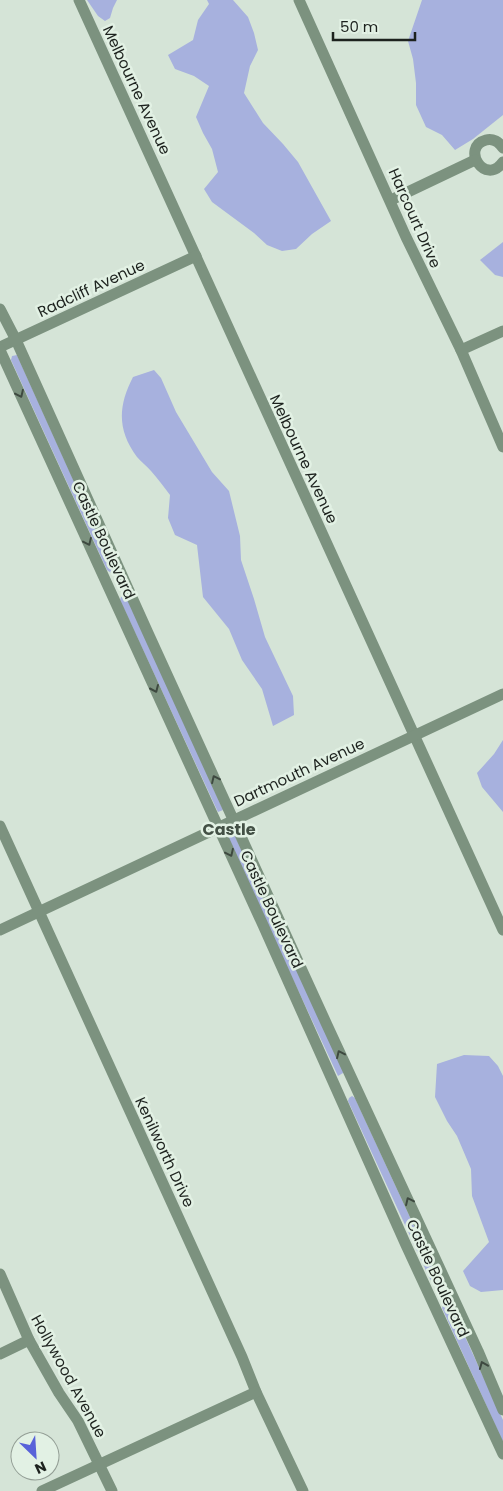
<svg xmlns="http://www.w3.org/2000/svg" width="503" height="1491" font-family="Poppins,sans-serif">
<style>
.green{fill:#a7b1de}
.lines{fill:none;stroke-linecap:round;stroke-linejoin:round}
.minor{stroke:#7c927f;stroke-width:11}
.oneway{stroke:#3e4940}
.labels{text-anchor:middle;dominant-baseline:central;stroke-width:5;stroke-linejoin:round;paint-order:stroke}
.street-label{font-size:15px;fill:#1d221e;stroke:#e2f1e4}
.neighbourhood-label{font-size:16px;font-weight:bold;fill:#435045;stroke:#e2f1e4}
</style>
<rect width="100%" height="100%" fill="#d5e4d7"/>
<g class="green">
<path d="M 87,0 L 117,0 L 113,8 L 110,18 L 105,21 L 98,16 Z"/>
<path d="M 207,0 L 233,0 L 248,17 L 254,33 L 258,50 L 250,66 L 244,93 L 263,123 L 283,144 L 298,162 L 331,221 L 312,234 L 296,249 L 282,251 L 267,245 L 254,233 L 212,202 L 204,189 L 218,172 L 212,149 L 203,133 L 196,117 L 209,86 L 194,76 L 175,69 L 168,55 L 193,40 L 198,20 L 209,4 Z"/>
<path d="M 422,0 L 503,0 L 503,115 L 473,139 L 455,150 L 442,135 L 426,127 L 416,105 L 416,83 L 413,59 L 408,41 Z"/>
<path d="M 503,242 L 503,277 L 495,275 L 480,260 Z"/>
<path d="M 17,355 L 114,570 L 111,573 L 107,570 L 11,360 L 12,356 Z"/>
<path d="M 154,370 L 161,378 L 176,412 L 212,472 L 229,491 L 240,536 L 241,560 L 254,599 L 265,637 L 293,696 L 294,715 L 273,726 L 262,689 L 242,660 L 229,629 L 203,597 L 197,545 L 175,535 L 168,518 L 170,495 C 164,487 158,479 151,471 C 147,466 141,462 137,457 C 117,430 118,406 133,377 Z"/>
<path d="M 124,595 L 128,596 L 223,810 L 218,812 L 217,810 L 120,600 L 121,597 Z"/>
<path d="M 503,740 L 503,812 L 482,787 L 477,773 L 494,754 Z"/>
<path d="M 232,834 L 234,834 L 344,1070 L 343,1073 L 338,1076 L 228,840 L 228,836 Z"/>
<path d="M 464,1055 L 489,1056 L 498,1066 L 503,1076 L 503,1290 L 481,1292 L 470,1286 L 463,1271 L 489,1242 L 472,1196 L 471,1169 L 457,1136 L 447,1121 L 435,1097 L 437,1064 Z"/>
<path d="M 352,1096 L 355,1098 L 426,1252 L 438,1281 L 436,1283 L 432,1282 L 429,1277 L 348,1101 L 349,1098 Z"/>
<path d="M 445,1303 L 449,1304 L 451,1306 L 503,1420 L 503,1442 L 442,1308 L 443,1305 Z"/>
</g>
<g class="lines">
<g class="minor">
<path d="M 79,0 L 503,930"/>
<path d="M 299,0 L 406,237 L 461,350 L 503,447"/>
<path d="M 503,148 C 499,142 493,138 486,140 C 460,147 485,187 503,162"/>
<path d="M 391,200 L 475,160"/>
<path d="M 0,309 L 16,340 L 148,633 L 327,1025 L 478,1351 L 503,1410"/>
<path d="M 0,347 L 196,256"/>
<path d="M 0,350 L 263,925 L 406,1245 L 503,1454"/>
<path d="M 461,350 L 503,331"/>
<path d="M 0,826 L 242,1357 L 256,1392 L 303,1491"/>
<path d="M 0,930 L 503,694"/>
<path d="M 0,1274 L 29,1340 L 59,1393 L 78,1421 L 112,1491"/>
<path d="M 0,1354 L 29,1340"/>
<path d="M 42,1491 L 256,1392"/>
</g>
</g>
<defs><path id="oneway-chevron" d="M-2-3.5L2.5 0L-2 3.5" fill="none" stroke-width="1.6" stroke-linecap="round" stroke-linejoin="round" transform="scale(1.25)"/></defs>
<g class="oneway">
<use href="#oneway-chevron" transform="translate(20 394) rotate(65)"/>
<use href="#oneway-chevron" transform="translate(88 542) rotate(65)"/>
<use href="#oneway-chevron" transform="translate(155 689) rotate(66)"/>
<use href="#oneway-chevron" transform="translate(215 779) rotate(-115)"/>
<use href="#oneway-chevron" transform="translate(230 853) rotate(65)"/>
<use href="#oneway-chevron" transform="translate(340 1054) rotate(-115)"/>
<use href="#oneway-chevron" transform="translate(409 1201) rotate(-115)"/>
<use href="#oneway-chevron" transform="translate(483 1365) rotate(-112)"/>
</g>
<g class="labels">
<g class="street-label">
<text transform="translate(137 90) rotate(65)">Melbourne Avenue</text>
<text transform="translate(415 218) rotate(66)">Harcourt Drive</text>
<text transform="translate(91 288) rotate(-25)">Radcliff Avenue</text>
<text transform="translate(304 459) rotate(65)">Melbourne Avenue</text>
<text transform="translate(104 540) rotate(65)">Castle Boulevard</text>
<text transform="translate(299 772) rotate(-25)">Dartmouth Avenue</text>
<text transform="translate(272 909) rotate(65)">Castle Boulevard</text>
<text transform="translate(165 1152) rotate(65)">Kenilworth Drive</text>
<text transform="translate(438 1278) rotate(65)">Castle Boulevard</text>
<text transform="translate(69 1376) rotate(61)">Hollywood Avenue</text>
</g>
<g class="neighbourhood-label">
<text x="229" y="829">Castle</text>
</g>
</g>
<g transform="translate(35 1456) rotate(155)"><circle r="24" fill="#e2f1e4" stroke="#939e95"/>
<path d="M0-4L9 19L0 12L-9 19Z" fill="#5862d9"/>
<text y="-8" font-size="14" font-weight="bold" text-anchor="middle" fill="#1d221e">N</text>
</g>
<path d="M333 32v8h82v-8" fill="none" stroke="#1d221e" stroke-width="2.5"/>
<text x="340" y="32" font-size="15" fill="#1d221e" stroke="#e2f1e4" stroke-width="4" paint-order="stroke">50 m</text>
</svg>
